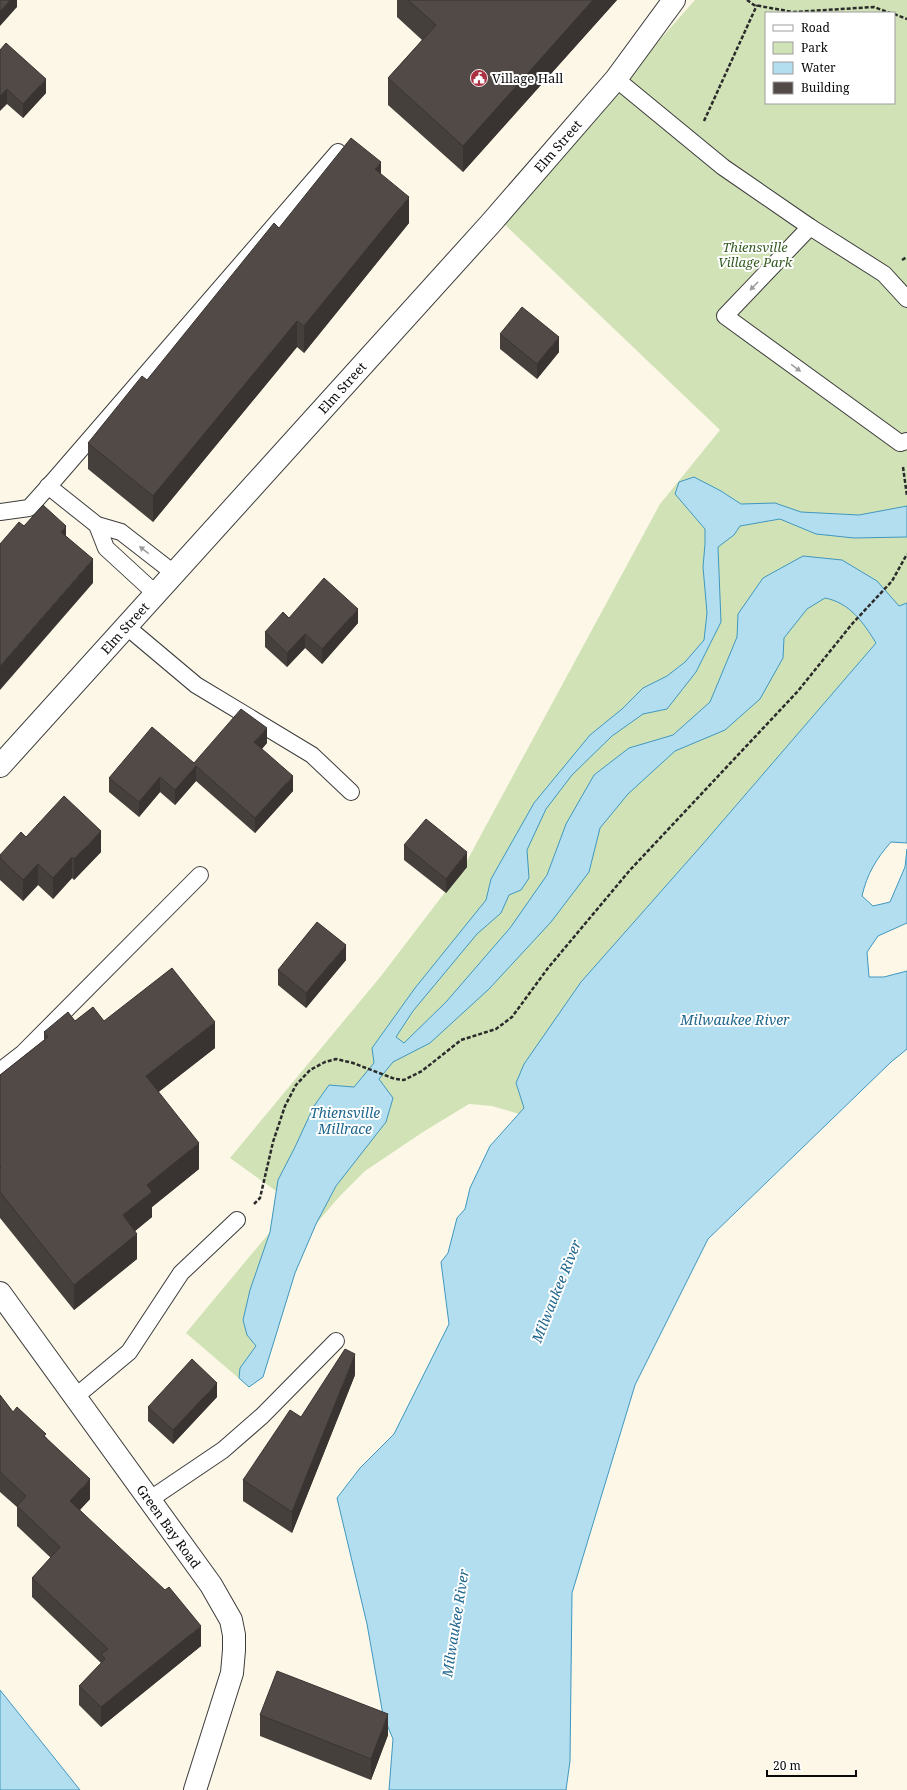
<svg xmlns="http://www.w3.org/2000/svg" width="907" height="1790" font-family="'Noto Serif',serif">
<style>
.green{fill:#d1e3b6;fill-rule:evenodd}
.water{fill:#b2deef;stroke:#4097bf}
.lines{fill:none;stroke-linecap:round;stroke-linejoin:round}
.service-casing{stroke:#3c3c3c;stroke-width:18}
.minor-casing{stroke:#3c3c3c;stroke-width:24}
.tertiary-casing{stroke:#3c3c3c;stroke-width:24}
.path{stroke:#2b2b2b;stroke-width:2.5;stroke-dasharray:4 2;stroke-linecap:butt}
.service{stroke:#fff;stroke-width:16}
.minor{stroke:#fff;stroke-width:22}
.tertiary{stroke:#fff;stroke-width:22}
.wall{fill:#46403d}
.shaded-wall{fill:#393432}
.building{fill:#514a47;stroke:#393432}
.oneway{fill:#9d9d9d}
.labels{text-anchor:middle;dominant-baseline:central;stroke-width:4;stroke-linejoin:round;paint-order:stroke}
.poi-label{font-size:13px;fill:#090909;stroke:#fff;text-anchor:start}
.street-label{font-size:13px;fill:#090909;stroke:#fff}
.park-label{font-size:13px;font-style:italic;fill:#325a21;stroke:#fff}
.water-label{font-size:14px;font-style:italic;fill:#20678e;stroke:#fff}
</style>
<rect width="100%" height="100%" fill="#fdf7e8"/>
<path class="green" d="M 695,0 L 907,0 L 907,627 L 876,643 L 702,845 L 581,982 L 516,1083 L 524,1108 L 519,1114 L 492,1106 L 469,1104 L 423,1132 L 365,1171 L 339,1197 L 316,1224 L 295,1273 L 263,1377 L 249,1387 L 186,1333 L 270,1232 L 276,1191 L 230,1158 L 381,976 L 462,870 L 660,504 L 720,430 L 500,220 ZM 766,13 L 894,13 L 894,103 L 766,103 Z"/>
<g class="water">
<path d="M 694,477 L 721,491 L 741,504 L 775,503 L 801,512 L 859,515 L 907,506 L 907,537 L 854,538 L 816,534 L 780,519 L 740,526 L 734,535 L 718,547 L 721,622 L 696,672 L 667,709 L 643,714 L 612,736 L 572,775 L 546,809 L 527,850 L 529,878 L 521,890 L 509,895 L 501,913 L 477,934 L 413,1011 L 396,1037 L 404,1043 L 446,1002 L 510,928 L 547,875 L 566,824 L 594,775 L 629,748 L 673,735 L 710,702 L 737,637 L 738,614 L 763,578 L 803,556 L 842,560 L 877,581 L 899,606 L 907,603 L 907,843 L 891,842 C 876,859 867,874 862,896 L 873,906 L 890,902 L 905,867 L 907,849 L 907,923 L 878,936 L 867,952 L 869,977 L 884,977 L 907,971 L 907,1049 L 891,1062 L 708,1239 L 635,1385 L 572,1593 L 570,1761 L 566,1790 L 389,1790 L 393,1739 L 383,1715 L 367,1624 L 337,1498 L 360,1468 L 394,1434 L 449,1324 L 441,1262 L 448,1253 L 457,1218 L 465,1209 L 470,1188 L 490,1146 L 524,1108 L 516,1083 L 524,1064 L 581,982 L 702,845 L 876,643 C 863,622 850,603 825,598 L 807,609 L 784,638 L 783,658 L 760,699 L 725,730 L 675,751 L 628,794 L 600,828 L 589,872 L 551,922 L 489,989 L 430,1043 L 393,1062 L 379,1079 L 393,1098 L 386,1122 L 336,1186 L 316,1224 L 295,1273 L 263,1377 L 249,1387 L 239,1378 L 240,1368 L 256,1346 L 247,1335 L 243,1320 L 250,1290 L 270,1232 L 278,1180 L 295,1147 L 314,1106 L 329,1085 L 354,1087 L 374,1063 L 372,1048 L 415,988 L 486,900 L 491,879 L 534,803 L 590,735 L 622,709 L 643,688 L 667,676 L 685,662 L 704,640 L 707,613 L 703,567 L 705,544 L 705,529 L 675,494 L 679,482 Z"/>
<path d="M 0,1690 L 80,1790 L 0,1790 Z"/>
</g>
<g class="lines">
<g class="service-casing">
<g id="service">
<path d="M 616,79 L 723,167 L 810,227 L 884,274 L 907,299"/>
<path d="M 810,227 L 725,316 L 900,443 L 907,441"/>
<path d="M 48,486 L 97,525 L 121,532 L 175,574"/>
<path d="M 0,512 L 29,508 L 55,479 L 338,152"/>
<path d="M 97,525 L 106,548 L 156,594"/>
<path d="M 127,627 L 196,685 L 312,755 L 351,792"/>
<path d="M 0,1071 L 23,1053 L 200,875"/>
<path d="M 75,1397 L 129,1352 L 181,1273 L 237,1220"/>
<path d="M 149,1500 L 223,1450 L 262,1416 L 336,1341"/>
</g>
</g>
<g class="minor-casing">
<g id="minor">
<path id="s1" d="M 0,766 L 491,223 L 616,79 L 674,0"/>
</g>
</g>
<g class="tertiary-casing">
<g id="tertiary">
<path id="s2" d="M 0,1293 L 211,1585 L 231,1620 L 234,1635 L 234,1650 L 232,1673 L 195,1790"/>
</g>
</g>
<g class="path">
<path d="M 747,0 L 754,5 L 793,12 L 874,7 L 890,13"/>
<path d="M 894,14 L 907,19"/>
<path d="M 704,121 L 757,5"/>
<path d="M 902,260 L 907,257"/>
<path d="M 903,467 L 907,496"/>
<path d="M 254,1204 L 260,1198 L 273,1142 L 285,1106 L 296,1085 L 310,1070 L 325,1062 L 336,1059 L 353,1063 L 395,1079 L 404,1080 L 422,1071 L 461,1040 L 496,1029 L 512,1017 L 548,968 L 630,870 L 798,691 L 852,624 L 892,581 L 907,554"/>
</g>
<use href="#service" class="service"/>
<use href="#minor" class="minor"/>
<use href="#tertiary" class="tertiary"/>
</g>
<g class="wall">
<path d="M 397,0 L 617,0 L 463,172 L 388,105 L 388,78 L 422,40 L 397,17 Z"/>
<path d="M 6,43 L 46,93 L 23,118 L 7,104 Z"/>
<path d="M 381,174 L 409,223 L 304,353 L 297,347 L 153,522 L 88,469 L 88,443 L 147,380 L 279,228 Z"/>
<path d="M 500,334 L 559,352 L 537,379 L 500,349 Z"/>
<path d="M 289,618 L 358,623 L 322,664 L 305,648 L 287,667 L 265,647 L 265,632 Z"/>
<path d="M 267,743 L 262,749 L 293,791 L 255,833 L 196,781 L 175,805 L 160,792 L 139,817 L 109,792 L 109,778 L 194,763 Z"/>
<path d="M 26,837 L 101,852 L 74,880 L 72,878 L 53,899 L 38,885 L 23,901 L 0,880 L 0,855 Z"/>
<path d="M 404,845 L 467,867 L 446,893 L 404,860 Z"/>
<path d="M 346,960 L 306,1008 L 278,985 L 278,970 Z"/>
<path d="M 75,1021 L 104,1021 L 215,1048 L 158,1092 L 199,1169 L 152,1207 L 152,1217 L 135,1231 L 137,1259 L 74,1310 L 0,1218 L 0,1075 L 44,1040 L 44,1032 Z"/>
<path d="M 355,1375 L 292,1533 L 243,1501 L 243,1480 Z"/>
<path d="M 0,1395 L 13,1412 L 46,1437 L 90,1499 L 80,1510 L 201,1646 L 101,1727 L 79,1705 L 79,1686 L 101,1663 L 32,1597 L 32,1578 L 51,1558 L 17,1526 L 17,1507 L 0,1492 Z"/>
<path d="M 217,1397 L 173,1444 L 148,1421 L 148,1407 Z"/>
<path d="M 260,1715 L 388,1735 L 371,1780 L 260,1736 Z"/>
</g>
<g class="shaded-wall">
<path d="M 10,0 L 17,0 L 17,7 L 0,26 L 0,11 Z"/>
<path d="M 593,0 L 617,0 L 463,172 L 463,146 Z"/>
<path d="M 46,79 L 46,93 L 23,118 L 23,104 Z"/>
<path d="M 7,89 L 7,104 L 0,111 L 0,96 Z"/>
<path d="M 381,162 L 381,189 L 375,169 Z"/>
<path d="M 409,197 L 409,223 L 304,353 L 304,326 Z"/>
<path d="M 297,321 L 297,347 L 153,522 L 153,496 Z"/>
<path d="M 559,337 L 559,352 L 537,379 L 537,364 Z"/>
<path d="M 66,526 L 66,549 L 61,532 Z"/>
<path d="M 93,559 L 93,583 L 0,690 L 0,666 Z"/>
<path d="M 358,609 L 358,623 L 322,664 L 322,649 Z"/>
<path d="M 305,634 L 305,648 L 287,667 L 287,653 Z"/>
<path d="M 267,728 L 267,743 L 254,757 L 254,742 Z"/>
<path d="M 196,766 L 196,781 L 175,805 L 175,790 Z"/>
<path d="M 293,776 L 293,791 L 255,833 L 255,818 Z"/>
<path d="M 160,777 L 160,792 L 139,817 L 139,802 Z"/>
<path d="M 101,831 L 101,852 L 74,880 L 74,859 Z"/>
<path d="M 467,852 L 467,867 L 446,893 L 446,879 Z"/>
<path d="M 72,857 L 72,878 L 53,899 L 53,878 Z"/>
<path d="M 38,864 L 38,885 L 23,901 L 23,880 Z"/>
<path d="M 346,945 L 346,960 L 306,1008 L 306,993 Z"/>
<path d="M 215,1022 L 215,1048 L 146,1102 L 146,1076 Z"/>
<path d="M 199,1143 L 199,1169 L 152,1207 L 152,1217 L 123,1241 L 123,1215 L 147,1185 Z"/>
<path d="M 137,1234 L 137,1259 L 74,1310 L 74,1285 Z"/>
<path d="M 355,1354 L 355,1375 L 292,1533 L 292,1512 Z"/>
<path d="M 217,1383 L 217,1397 L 173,1444 L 173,1430 Z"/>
<path d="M 90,1479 L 90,1499 L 70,1520 L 70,1501 Z"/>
<path d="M 201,1626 L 201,1646 L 101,1727 L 101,1707 Z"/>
<path d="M 388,1714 L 388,1735 L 371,1780 L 371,1759 Z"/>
</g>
<g class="building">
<path d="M 0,0 L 10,0 L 0,11 Z"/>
<path d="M 408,0 L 593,0 L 463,146 L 388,78 L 436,25 Z"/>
<path d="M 6,43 L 46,79 L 23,104 L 7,89 L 0,96 L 0,50 Z"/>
<path d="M 351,138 L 381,162 L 375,169 L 409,197 L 304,326 L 297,321 L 153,496 L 88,443 L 142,376 L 147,380 L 274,223 L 279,228 Z"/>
<path d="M 522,307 L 559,337 L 537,364 L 500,334 Z"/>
<path d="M 43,505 L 66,526 L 61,532 L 93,559 L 0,666 L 0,544 L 19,522 L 24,526 Z"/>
<path d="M 324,578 L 358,609 L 322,649 L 305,634 L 287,653 L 265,632 L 283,612 L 289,618 Z"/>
<path d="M 241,709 L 267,728 L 254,742 L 293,776 L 255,818 L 196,766 L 175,790 L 160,777 L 139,802 L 109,778 L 152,727 L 194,763 Z"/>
<path d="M 64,796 L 101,831 L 74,859 L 72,857 L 53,878 L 38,864 L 23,880 L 0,858 L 0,855 L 21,832 L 26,837 Z"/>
<path d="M 426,819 L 467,852 L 446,879 L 404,845 Z"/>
<path d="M 317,922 L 346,945 L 306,993 L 278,970 Z"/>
<path d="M 172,968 L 215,1022 L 146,1076 L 199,1143 L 147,1185 L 152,1192 L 123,1215 L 137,1234 L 74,1285 L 0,1192 L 0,1168 L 1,1167 L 0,1167 L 0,1075 L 48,1037 L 44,1032 L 68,1012 L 75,1021 L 93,1007 L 104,1021 Z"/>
<path d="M 345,1349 L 355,1354 L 292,1512 L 243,1480 L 290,1410 L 301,1417 Z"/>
<path d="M 192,1359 L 217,1383 L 173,1430 L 148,1407 Z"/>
<path d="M 0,1395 L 13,1412 L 17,1407 L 46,1434 L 44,1436 L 90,1479 L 70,1501 L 165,1590 L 169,1587 L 201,1626 L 101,1707 L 79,1686 L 105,1659 L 101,1654 L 108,1649 L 32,1578 L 60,1547 L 17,1506 L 26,1496 L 0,1472 Z"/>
<path d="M 277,1671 L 388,1714 L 371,1759 L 260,1715 Z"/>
</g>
<defs><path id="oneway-solid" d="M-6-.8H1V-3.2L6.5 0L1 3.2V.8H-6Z"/></defs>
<g class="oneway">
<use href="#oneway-solid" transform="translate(754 286) rotate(134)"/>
<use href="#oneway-solid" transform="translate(796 368) rotate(36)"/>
<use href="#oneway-solid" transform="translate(144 550) rotate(-142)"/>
</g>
<defs>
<g id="civic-disc" transform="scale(0.9)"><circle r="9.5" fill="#ab3041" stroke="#fff"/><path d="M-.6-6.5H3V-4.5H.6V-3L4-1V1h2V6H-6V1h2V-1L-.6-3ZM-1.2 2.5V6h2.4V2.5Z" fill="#fff"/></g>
</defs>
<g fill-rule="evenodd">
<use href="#civic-disc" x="479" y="78"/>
</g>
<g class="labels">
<g class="poi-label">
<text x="492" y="78">Village Hall</text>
</g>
<g class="street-label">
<text stroke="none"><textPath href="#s1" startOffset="834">Elm Street</textPath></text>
<text stroke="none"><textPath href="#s1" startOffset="510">Elm Street</textPath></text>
<text stroke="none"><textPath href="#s1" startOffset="186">Elm Street</textPath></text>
<text stroke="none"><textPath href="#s2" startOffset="288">Green Bay Road</textPath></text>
</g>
<g class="park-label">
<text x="755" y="247">Thiensville<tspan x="755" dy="15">Village Park</tspan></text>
</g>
<g class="water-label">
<text x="735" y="1019">Milwaukee River</text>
<text x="345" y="1112">Thiensville<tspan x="345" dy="16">Millrace</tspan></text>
<text transform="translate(556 1291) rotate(-68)">Milwaukee River</text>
<text transform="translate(455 1623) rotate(-81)">Milwaukee River</text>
</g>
</g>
<rect x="765" y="12" width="130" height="92" fill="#ffffff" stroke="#9d9d9d"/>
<rect x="773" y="25" width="20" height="6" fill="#ffffff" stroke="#9d9d9d"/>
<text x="801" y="32" font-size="12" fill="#090909">Road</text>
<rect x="773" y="42" width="20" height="12" fill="#d1e3b6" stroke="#9d9d9d"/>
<text x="801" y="52" font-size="12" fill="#090909">Park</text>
<rect x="773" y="62" width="20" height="12" fill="#b2deef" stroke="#9d9d9d"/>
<text x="801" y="72" font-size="12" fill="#090909">Water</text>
<rect x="773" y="82" width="20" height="12" fill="#514a47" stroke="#9d9d9d"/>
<text x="801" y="92" font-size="12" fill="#090909">Building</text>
<path d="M767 1770v6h89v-6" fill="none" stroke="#090909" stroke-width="2"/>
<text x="773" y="1770" font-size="12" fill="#090909" stroke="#ffffff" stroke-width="3" paint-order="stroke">20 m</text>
</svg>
